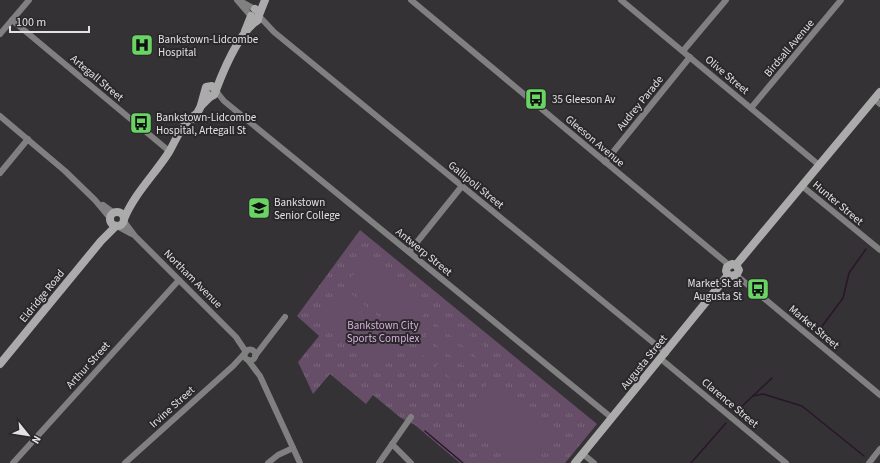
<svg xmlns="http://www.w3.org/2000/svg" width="880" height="463" font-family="'Source Sans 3',sans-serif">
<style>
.park{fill:url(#park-tufts)}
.garden{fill:#664e68}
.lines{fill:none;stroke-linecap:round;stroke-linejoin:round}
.stream{stroke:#2a152d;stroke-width:1.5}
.street{stroke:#818081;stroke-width:6}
.secondary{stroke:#acabac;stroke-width:8}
.labels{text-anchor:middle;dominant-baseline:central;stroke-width:4;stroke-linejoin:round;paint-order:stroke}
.poi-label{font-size:11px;fill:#e3e2e3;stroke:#2a282a;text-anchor:start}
.street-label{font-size:11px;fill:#e3e2e3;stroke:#2a282a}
.park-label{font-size:11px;fill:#d9adde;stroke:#2a282a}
</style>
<defs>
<pattern id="park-tufts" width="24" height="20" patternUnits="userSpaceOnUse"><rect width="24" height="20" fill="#664e68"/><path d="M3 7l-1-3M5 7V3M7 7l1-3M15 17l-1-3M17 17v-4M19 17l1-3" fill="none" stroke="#7c677d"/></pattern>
</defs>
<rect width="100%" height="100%" fill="#343234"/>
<path class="park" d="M 360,230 L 597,424 L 565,463 L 460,463 L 415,425 L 401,418 L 373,395 L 366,404 L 330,374 L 313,394 L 298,362 L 319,336 L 297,316 Z"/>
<g class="garden">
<path d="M 369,255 L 431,306 L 407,334 L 347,282 Z"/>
<path d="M 343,287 L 404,338 L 378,369 L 319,317 Z"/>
<path d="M 443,314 L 463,330 L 455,339 L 435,323 Z"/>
<path d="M 433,326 L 453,342 L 445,352 L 425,336 Z"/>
<path d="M 465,331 L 485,347 L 477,357 L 457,341 Z"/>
<path d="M 422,339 L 442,355 L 434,365 L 415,349 Z"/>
<path d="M 455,343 L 475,359 L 467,368 L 447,353 Z"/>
<path d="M 444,357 L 463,373 L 456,382 L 436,366 Z"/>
<path d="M 493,377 L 558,429 L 530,463 L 516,463 L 460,417 Z"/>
</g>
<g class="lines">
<g class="stream">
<path d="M 817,333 L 843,298 L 849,273 L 866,249"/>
<path d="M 753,396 L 763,394 L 802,406 L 864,456"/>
<path d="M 737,411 L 772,378"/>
<path d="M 425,431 L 463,463"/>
<path d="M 691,463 L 726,423"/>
</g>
<g class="street">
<path d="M 237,0 L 250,15"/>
<path d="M 411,0 L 729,265"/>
<path d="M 621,0 L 819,165"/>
<path d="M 240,1 L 255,9"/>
<path d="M 259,16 L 274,32 L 666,353"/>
<path d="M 12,20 L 169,151"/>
<path d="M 0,34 L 29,0"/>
<path d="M 683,51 L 726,0"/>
<path d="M 216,91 L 224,101 L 612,418"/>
<path d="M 874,99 L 880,104"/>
<path d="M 751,108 L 841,0"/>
<path d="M 0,116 L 65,171 L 95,200 L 110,218"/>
<path d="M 605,162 L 690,57"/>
<path d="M 0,173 L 28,139"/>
<path d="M 802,186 L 880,250"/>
<path d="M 103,205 L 114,213"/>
<path d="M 123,220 L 135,236 L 236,337 L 246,352"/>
<path d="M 117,226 L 132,234"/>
<path d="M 409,252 L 462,186"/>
<path d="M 736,275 L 880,395"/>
<circle cx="250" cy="355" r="5.5"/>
<path d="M 255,356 L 285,317"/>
<path d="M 661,359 L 786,463"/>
<path d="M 248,360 L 260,376 L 300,463"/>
<path d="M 392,444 L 411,463"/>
<path d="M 583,454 L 594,463"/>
<path d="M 13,463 L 179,280"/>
<path d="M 125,463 L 233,366 L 245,353"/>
<path d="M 268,463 L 278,455 L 293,448"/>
<path d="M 379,463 L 411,417"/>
<path d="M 869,463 L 880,449"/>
</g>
<g class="secondary">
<path d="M 259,15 L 265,0"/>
<path d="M 245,31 L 251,16"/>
<path d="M 216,90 C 224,69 239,32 258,20 L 259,12 L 255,9"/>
<path d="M 201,105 L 206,87 L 212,86 L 216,91 L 214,95 L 210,97 L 205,92"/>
<path d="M 194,119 L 201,106 L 211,96"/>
<circle cx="117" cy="219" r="7"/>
<path d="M 124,219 C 134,194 155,174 169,152 C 177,138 182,123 196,114"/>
<path d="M 736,265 L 880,92"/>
<path d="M 728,275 L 732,276 L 737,274 L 739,270 L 736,265"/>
<path d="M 728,275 L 726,271 L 727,267 L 732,264 L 736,265"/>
<path d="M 0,364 L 101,241 L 116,226"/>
<path d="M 575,463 L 728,275"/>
</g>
</g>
<defs>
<g id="hospital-square" transform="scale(1.15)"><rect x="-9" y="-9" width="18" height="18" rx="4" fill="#69d464" stroke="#2a282a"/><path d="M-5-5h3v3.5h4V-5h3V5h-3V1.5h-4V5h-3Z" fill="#111"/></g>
<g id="bus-square" transform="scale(1.15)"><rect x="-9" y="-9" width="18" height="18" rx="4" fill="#69d464" stroke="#2a282a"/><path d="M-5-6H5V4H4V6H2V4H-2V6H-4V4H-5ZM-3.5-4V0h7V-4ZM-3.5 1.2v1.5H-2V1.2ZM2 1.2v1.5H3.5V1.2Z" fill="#111"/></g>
<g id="school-square" transform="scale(1.15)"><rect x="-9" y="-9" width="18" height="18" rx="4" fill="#69d464" stroke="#2a282a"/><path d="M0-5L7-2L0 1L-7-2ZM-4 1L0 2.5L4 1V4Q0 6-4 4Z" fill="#111"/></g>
</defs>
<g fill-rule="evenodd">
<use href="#hospital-square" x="142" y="45"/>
<use href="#bus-square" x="536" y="99"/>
<use href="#bus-square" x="141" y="123"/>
<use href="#school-square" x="259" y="208"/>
<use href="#bus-square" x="758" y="289"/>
</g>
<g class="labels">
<g class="poi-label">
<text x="158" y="39">Bankstown-Lidcombe<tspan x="158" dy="13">Hospital</tspan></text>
<text x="552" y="99">35 Gleeson Av</text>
<text x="156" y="117">Bankstown-Lidcombe<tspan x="156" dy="13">Hospital, Artegall St</tspan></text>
<text x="274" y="202">Bankstown<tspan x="274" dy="13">Senior College</tspan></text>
<text x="742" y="283" text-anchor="end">Market St at<tspan x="742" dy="13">Augusta St</tspan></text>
</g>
<g class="street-label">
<text transform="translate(789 48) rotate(-50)">Birdsall Avenue</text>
<text transform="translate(727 75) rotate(40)">Olive Street</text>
<text transform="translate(97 78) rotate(40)">Artegall Street</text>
<text transform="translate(640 103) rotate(-51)">Audrey Parade</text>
<text transform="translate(595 141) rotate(40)">Gleeson Avenue</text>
<text transform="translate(476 185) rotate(39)">Gallipoli Street</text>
<text transform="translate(838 203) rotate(40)">Hunter Street</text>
<text transform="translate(424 252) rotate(39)">Antwerp Street</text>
<text transform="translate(193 279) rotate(45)">Northam Avenue</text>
<text transform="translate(42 296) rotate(-51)">Eldridge Road</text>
<text transform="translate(814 327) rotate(40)">Market Street</text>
<text transform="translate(644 362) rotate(-51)">Augusta Street</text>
<text transform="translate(88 365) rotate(-48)">Arthur Street</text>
<text transform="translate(730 403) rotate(40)">Clarence Street</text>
<text transform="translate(172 407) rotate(-42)">Irvine Street</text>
</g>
<g class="park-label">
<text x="383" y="325">Bankstown City<tspan x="383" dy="13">Sports Complex</tspan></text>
</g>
</g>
<g transform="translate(28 435) rotate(120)" stroke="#2a282a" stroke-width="3" paint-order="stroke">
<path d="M0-3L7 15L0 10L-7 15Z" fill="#e3e2e3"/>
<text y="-6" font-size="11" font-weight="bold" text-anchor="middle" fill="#e3e2e3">N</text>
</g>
<path d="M10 26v6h79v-6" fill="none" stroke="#e3e2e3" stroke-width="2"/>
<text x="16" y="26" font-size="12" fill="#e3e2e3" stroke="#2a282a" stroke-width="3" paint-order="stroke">100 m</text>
</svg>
